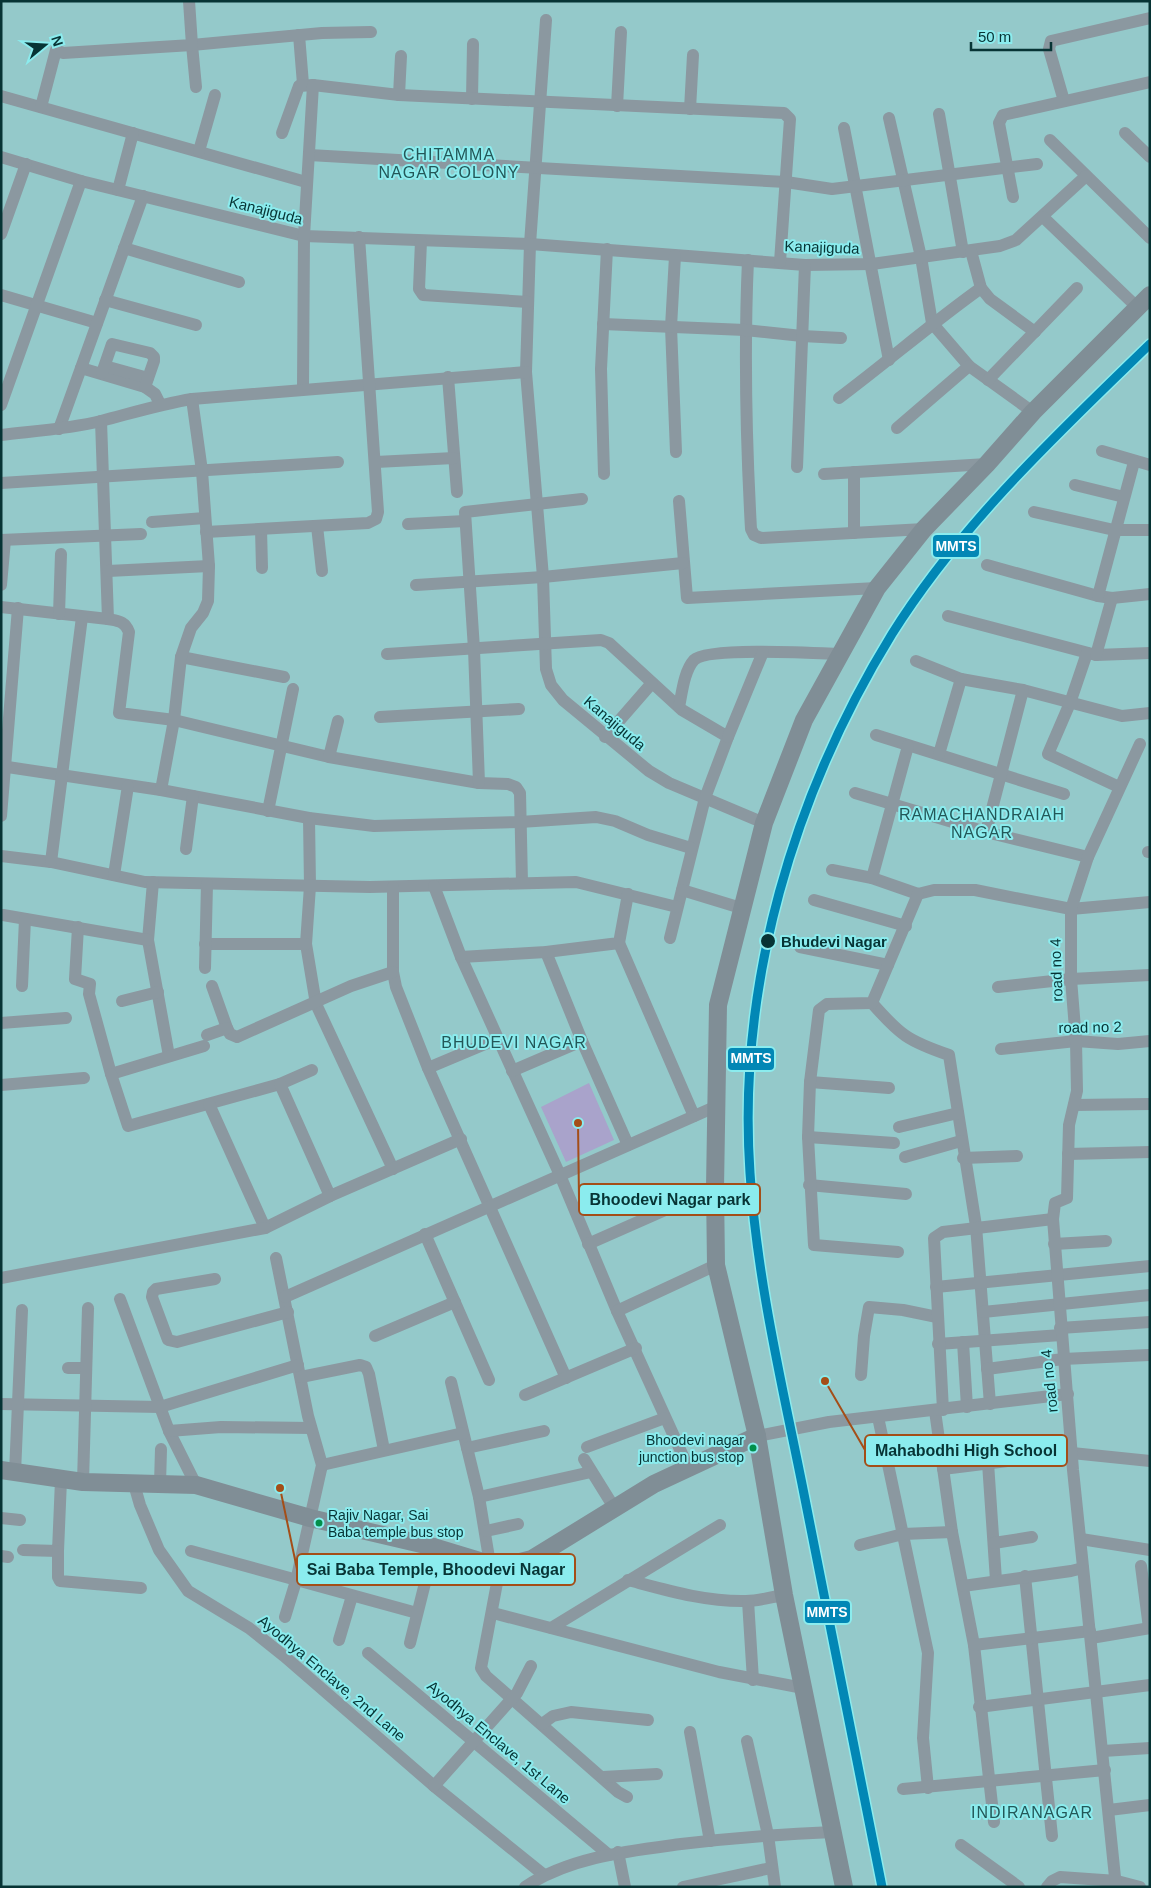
<svg xmlns="http://www.w3.org/2000/svg" width="1151" height="1888" font-family="Helvetica,sans-serif">
<style>
.green{fill:#a9a3cb}
.lines{fill:none;stroke-linecap:round;stroke-linejoin:round}
.street{stroke:#8b98a0;stroke-width:12}
.secondary{stroke:#808e96;stroke-width:18}
.rail-1-casing{stroke:#8becee;stroke-width:12}
.rail-1{stroke:#0287b5;stroke-width:9}
.stop-dot{fill:#073435;stroke:#8becee;stroke-width:2}
.bus-dot{fill:#018f4b;stroke:#8becee;stroke-width:2}
.labels{text-anchor:middle;dominant-baseline:central;stroke-width:4;stroke-linejoin:round;paint-order:stroke}
.bus-label{font-size:14px;fill:#073435;stroke:#8becee;text-anchor:end}
.street-label{font-size:15px;fill:#073435;stroke:#8becee}
.stop-label{font-size:15px;font-weight:bold;fill:#073435;stroke:#8becee;text-anchor:start}
.neighbourhood-label{font-size:16px;letter-spacing:1px;fill:#235758;stroke:#8becee}
.leader{fill:none;stroke:#a44e18;stroke-width:2}
.callout-dot{fill:#a44e18;stroke:#8becee;stroke-width:2}
.callout{fill:#8becee;stroke:#a44e18;stroke-width:2}
.callout-label{font-size:16px;text-anchor:middle;font-weight:bold;fill:#073435}
.line-badge{stroke:#8becee;stroke-width:2}
.badge-label{font-size:14px;text-anchor:middle;font-weight:bold;fill:#fff}
</style>
<rect width="100%" height="100%" fill="#94c9ca"/>
<path class="green" d="M 589,1083 L 614,1140 L 566,1162 L 541,1107 Z"/>
<g class="lines">
<g class="street">
<path d="M 546,20 L 530,244 L 526,372 L 543,577 L 546,669 L 551,685 L 563,700 L 649,771 L 669,783 L 764,823"/>
<path d="M 299,35 L 303,84"/>
<path d="M 196,87 L 192,45 L 322,33 L 371,32"/>
<path d="M 399,95 L 401,56"/>
<path d="M 1,96 L 306,182"/>
<path d="M 472,99 L 473,44"/>
<path d="M 1064,101 L 1049,49 L 1051,41 L 1150,18"/>
<path d="M 617,106 L 621,32"/>
<path d="M 41,107 L 56,50 L 63,53 L 192,45 L 189,1"/>
<path d="M 690,109 L 693,55"/>
<path d="M 939,114 L 963,252"/>
<path d="M 889,118 L 921,257 L 932,323 L 969,366 L 1033,412"/>
<path d="M 844,128 L 889,360"/>
<path d="M 282,133 L 299,86 L 313,85"/>
<path d="M 1125,133 L 1150,157"/>
<path d="M 1050,140 L 1150,238"/>
<path d="M 199,151 L 215,95"/>
<path d="M 309,155 L 786,182 L 832,189 L 1037,164"/>
<path d="M 1,157 L 81,181 L 304,236 L 530,244 L 805,265 L 872,264 L 1000,246 L 1016,240 L 1086,176"/>
<path d="M 118,190 L 133,133"/>
<path d="M 1013,197 L 999,123 L 1003,115 L 1150,82"/>
<path d="M 1043,217 L 1138,308"/>
<path d="M 1,234 L 26,164"/>
<path d="M 421,241 L 419,289 L 423,295 L 528,302"/>
<path d="M 124,248 L 239,282"/>
<path d="M 971,251 L 981,288 L 990,299 L 1035,332"/>
<path d="M 675,256 L 671,327 L 676,452"/>
<path d="M 748,260 C 744,349 746,439 751,529 L 754,535 L 761,538 L 924,529"/>
<path d="M 1,295 L 97,323"/>
<path d="M 105,300 L 196,325"/>
<path d="M 603,324 L 745,330 L 802,336 L 841,338"/>
<path d="M 81,368 L 145,387 L 155,394 L 160,404"/>
<path d="M 112,368 L 148,378"/>
<path d="M 102,373 L 112,344 L 150,353 L 154,357 L 154,361 L 145,387"/>
<path d="M 448,377 L 457,492"/>
<path d="M 988,380 L 1077,288"/>
<path d="M 303,389 L 304,236 L 313,85 L 399,95 L 784,113 L 790,119 L 780,262"/>
<path d="M 839,398 C 887,362 932,323 981,288"/>
<path d="M 1,405 L 81,181"/>
<path d="M 101,421 L 108,619"/>
<path d="M 897,428 L 969,366"/>
<path d="M 59,429 L 143,196"/>
<path d="M 1,435 C 35,431 69,429 101,421 C 132,413 161,404 192,399 L 526,372"/>
<path d="M 1102,451 L 1150,465"/>
<path d="M 376,462 L 454,458"/>
<path d="M 797,467 L 805,265"/>
<path d="M 604,474 L 601,369 L 607,249"/>
<path d="M 824,474 L 987,464"/>
<path d="M 1,483 L 338,462"/>
<path d="M 1075,485 L 1124,497"/>
<path d="M 679,501 L 687,598 L 877,588"/>
<path d="M 1034,512 L 1114,530 L 1150,530"/>
<path d="M 152,522 L 205,518"/>
<path d="M 408,524 L 465,521"/>
<path d="M 317,526 L 322,571"/>
<path d="M 261,529 L 262,568"/>
<path d="M 206,532 L 368,523 L 376,519 L 378,512 L 359,237"/>
<path d="M 854,533 L 854,472"/>
<path d="M 1,540 L 141,534"/>
<path d="M 987,565 L 1098,596 L 1112,598 L 1150,594"/>
<path d="M 108,571 L 209,566"/>
<path d="M 1,585 L 5,540"/>
<path d="M 416,585 L 543,577 L 683,563"/>
<path d="M 1098,596 L 1134,462"/>
<path d="M 1,607 L 108,619 C 118,621 125,621 129,632 L 119,713 L 174,720 L 329,757 L 479,783 L 508,784 L 516,787 L 520,793 L 522,883"/>
<path d="M 59,614 L 61,554"/>
<path d="M 948,616 L 1096,655 L 1150,653"/>
<path d="M 1087,653 L 1070,703 L 1048,754 L 1119,787"/>
<path d="M 387,654 L 601,640 L 609,643 L 682,710 L 728,737 L 705,798 L 670,938"/>
<path d="M 1096,655 L 1112,598"/>
<path d="M 181,657 L 284,677"/>
<path d="M 916,661 L 961,679 L 1023,690 L 1122,716 L 1150,713"/>
<path d="M 679,707 C 682,693 684,671 694,660 C 707,647 816,653 839,654"/>
<path d="M 380,717 L 519,709"/>
<path d="M 876,735 L 1064,794"/>
<path d="M 605,737 L 652,683"/>
<path d="M 728,737 L 763,652"/>
<path d="M 939,754 L 961,679"/>
<path d="M 329,757 L 338,721"/>
<path d="M 1,766 L 161,790 L 309,818 L 374,826 L 520,822 L 596,817 L 615,821 L 648,835 L 691,848"/>
<path d="M 479,783 L 474,649 L 465,512 L 582,499"/>
<path d="M 161,790 L 174,720 L 181,657 L 191,628 L 203,613 L 208,601 L 209,566 L 202,471 L 192,399"/>
<path d="M 855,793 L 986,832 L 1088,857"/>
<path d="M 268,811 L 293,689"/>
<path d="M 1,816 L 18,608"/>
<path d="M 309,818 L 310,886 L 306,944 L 316,1004 L 393,1169"/>
<path d="M 986,832 L 1023,690"/>
<path d="M 186,849 L 193,796"/>
<path d="M 1148,852 L 1150,852"/>
<path d="M 1,856 L 51,862 L 145,882 L 370,887 L 576,882 L 677,907"/>
<path d="M 51,862 L 82,617"/>
<path d="M 832,870 L 872,878 L 918,894 L 934,890 L 975,890 L 1071,909 L 1150,902"/>
<path d="M 114,875 L 128,786"/>
<path d="M 872,878 L 908,746"/>
<path d="M 153,882 L 148,940 L 169,1056"/>
<path d="M 434,886 L 461,957 L 560,1175 L 617,1311 L 688,1467"/>
<path d="M 393,887 L 393,972 L 396,987 L 428,1068 L 566,1378"/>
<path d="M 682,890 L 741,908"/>
<path d="M 814,900 L 906,926"/>
<path d="M 3,915 L 148,940"/>
<path d="M 78,927 L 75,979 L 90,984 L 89,994 L 111,1074 L 204,1046"/>
<path d="M 619,943 L 694,1116"/>
<path d="M 205,944 L 306,944"/>
<path d="M 800,947 L 888,965"/>
<path d="M 546,952 L 582,1041 L 628,1145"/>
<path d="M 461,957 L 546,952 L 619,943 L 628,894"/>
<path d="M 205,968 L 207,884"/>
<path d="M 22,986 L 25,919"/>
<path d="M 212,986 L 227,1028 L 230,1034 L 237,1037 L 351,986 L 393,972"/>
<path d="M 998,987 L 1071,979 L 1150,975"/>
<path d="M 122,1001 L 158,992"/>
<path d="M 872,1003 C 900,1035 908,1041 949,1055 L 976,1226 L 990,1404"/>
<path d="M 1,1023 L 66,1018"/>
<path d="M 207,1035 L 227,1028"/>
<path d="M 1001,1049 L 1076,1041 L 1118,1044 L 1150,1041"/>
<path d="M 428,1068 L 497,1039"/>
<path d="M 512,1071 L 582,1041"/>
<path d="M 111,1074 L 128,1126 L 280,1084 L 312,1070"/>
<path d="M 810,1082 L 889,1088"/>
<path d="M 280,1084 L 330,1196"/>
<path d="M 1,1085 L 84,1078"/>
<path d="M 209,1104 L 265,1228 L 330,1196 L 461,1139"/>
<path d="M 1074,1105 L 1150,1104"/>
<path d="M 899,1127 L 958,1113"/>
<path d="M 808,1137 L 894,1143"/>
<path d="M 1068,1154 L 1150,1152"/>
<path d="M 905,1157 L 961,1141"/>
<path d="M 963,1158 L 1017,1156"/>
<path d="M 809,1185 L 906,1194"/>
<path d="M 425,1234 L 489,1380"/>
<path d="M 588,1244 L 715,1188"/>
<path d="M 1054,1244 L 1106,1241"/>
<path d="M 898,1252 L 814,1245 L 808,1137 L 810,1082 L 819,1010 L 827,1004 L 872,1003 L 918,894"/>
<path d="M 276,1258 L 308,1416 L 322,1465 L 296,1581 L 285,1617"/>
<path d="M 1,1278 L 265,1228"/>
<path d="M 215,1279 L 156,1289 L 153,1292 L 152,1297 L 168,1340 L 177,1342 L 288,1312"/>
<path d="M 936,1287 L 1150,1266"/>
<path d="M 285,1297 L 717,1106"/>
<path d="M 120,1299 L 169,1431 L 196,1485"/>
<path d="M 617,1311 L 716,1265"/>
<path d="M 983,1312 L 1150,1295"/>
<path d="M 1060,1328 L 1150,1322"/>
<path d="M 375,1336 L 455,1302"/>
<path d="M 963,1342 L 967,1407"/>
<path d="M 938,1344 L 1061,1335"/>
<path d="M 68,1368 L 86,1368"/>
<path d="M 987,1369 L 1063,1359 L 1149,1355"/>
<path d="M 861,1375 L 864,1336 L 869,1307 L 903,1310 L 937,1317"/>
<path d="M 301,1377 L 360,1365 L 366,1367 L 369,1374 L 384,1450"/>
<path d="M 451,1382 L 479,1497 L 490,1564"/>
<path d="M 525,1395 L 636,1348"/>
<path d="M 1,1404 L 160,1407 L 298,1365"/>
<path d="M 943,1410 L 934,1238 L 943,1232 L 1053,1219"/>
<path d="M 935,1411 L 952,1532 L 974,1645 L 994,1822"/>
<path d="M 878,1417 L 928,1653 L 923,1738 L 928,1788"/>
<path d="M 169,1431 L 221,1427 L 311,1428"/>
<path d="M 757,1436 L 829,1422 L 1068,1394"/>
<path d="M 587,1447 L 665,1418"/>
<path d="M 467,1448 L 544,1431"/>
<path d="M 584,1459 L 615,1509"/>
<path d="M 988,1463 L 996,1580"/>
<path d="M 322,1465 L 463,1433"/>
<path d="M 943,1469 L 1072,1453 L 1150,1461"/>
<path d="M 15,1473 L 22,1310"/>
<path d="M 83,1482 L 88,1308"/>
<path d="M 134,1484 L 140,1505 L 159,1550 L 188,1591 L 249,1628 L 284,1656 L 434,1786 L 544,1875"/>
<path d="M 160,1484 L 161,1449"/>
<path d="M 479,1497 L 591,1472"/>
<path d="M 1,1518 L 20,1520"/>
<path d="M 486,1531 L 518,1524"/>
<path d="M 1081,1539 L 1150,1550"/>
<path d="M 994,1543 L 1032,1537"/>
<path d="M 860,1545 L 903,1534 L 952,1532"/>
<path d="M 23,1550 L 58,1551 L 61,1480"/>
<path d="M 58,1551 L 58,1577 L 60,1581 L 141,1588"/>
<path d="M 191,1551 L 417,1613"/>
<path d="M 1,1556 L 8,1557"/>
<path d="M 1141,1566 L 1149,1628"/>
<path d="M 500,1567 L 481,1668 L 486,1676 L 618,1792 L 627,1797"/>
<path d="M 1025,1576 L 1052,1836"/>
<path d="M 628,1580 C 666,1590 706,1602 746,1601 C 758,1601 772,1597 784,1595"/>
<path d="M 963,1586 L 1071,1571 L 1083,1568"/>
<path d="M 748,1601 L 753,1680"/>
<path d="M 493,1613 L 719,1672 L 803,1688"/>
<path d="M 551,1628 L 720,1525"/>
<path d="M 1091,1638 L 1150,1628"/>
<path d="M 339,1640 L 352,1596"/>
<path d="M 410,1643 L 434,1547"/>
<path d="M 974,1645 L 1090,1631"/>
<path d="M 368,1653 L 609,1855"/>
<path d="M 979,1707 L 1150,1685"/>
<path d="M 542,1724 L 553,1716 L 571,1712 L 648,1720"/>
<path d="M 690,1732 L 710,1841"/>
<path d="M 747,1741 L 768,1835 L 775,1887"/>
<path d="M 1103,1751 L 1150,1748"/>
<path d="M 603,1777 L 657,1774"/>
<path d="M 434,1786 L 517,1693 L 531,1666"/>
<path d="M 903,1789 L 1105,1770"/>
<path d="M 1109,1810 L 1150,1805"/>
<path d="M 961,1845 L 1019,1887"/>
<path d="M 618,1852 L 625,1887"/>
<path d="M 525,1887 C 570,1857 629,1851 681,1844 C 732,1838 782,1834 833,1832"/>
<path d="M 683,1887 L 771,1868"/>
<path d="M 1047,1887 L 1052,1881 L 1060,1877 L 1117,1881 L 1140,1887"/>
<path d="M 1116,1887 L 1073,1470 L 1053,1219 L 1055,1203 L 1067,1198 L 1069,1125 L 1077,1091 L 1076,1041 L 1071,979 L 1071,909 L 1088,857 L 1140,744"/>
</g>
<g class="secondary">
<path d="M 1,1470 L 83,1482 L 196,1485 L 310,1518 L 434,1547 L 500,1567 L 532,1559 L 654,1484 L 757,1436"/>
<path d="M 844,1887 L 784,1595 L 757,1436 L 716,1265 L 715,1188 L 718,1005 L 764,823 L 804,720 L 877,588 L 924,529 L 987,464 L 1033,412 L 1150,295"/>
</g>
<g class="rail-1-casing">
<path id="rail-1" d="M 882,1887 C 856,1754 829,1622 803,1489 C 782,1384 757,1280 750,1173 C 737,984 794,793 892,634 C 961,524 1057,434 1150,344"/>
</g>
<use href="#rail-1" class="rail-1"/>
</g>
<circle class="stop-dot" cx="768" cy="941" r="8"/>
<g class="bus-dot">
<circle cx="753" cy="1448" r="4.5"/>
<circle cx="319" cy="1523" r="4.5"/>
</g>
<g class="labels">
<g class="bus-label">
<text x="744" y="1440">Bhoodevi nagar<tspan x="744" dy="17">junction bus stop</tspan></text>
<text x="328" y="1515" text-anchor="start">Rajiv Nagar, Sai<tspan x="328" dy="17">Baba temple bus stop</tspan></text>
</g>
<g class="street-label">
<text transform="translate(266 210) rotate(14)">Kanajiguda</text>
<text transform="translate(822 247) rotate(2)">Kanajiguda</text>
<text transform="translate(615 723) rotate(40)">Kanajiguda</text>
<text transform="translate(1056 970) rotate(-92)">road no 4</text>
<text transform="translate(1090 1027) rotate(-1)">road no 2</text>
<text transform="translate(1049 1381) rotate(-96)">road no 4</text>
<text transform="translate(332 1678) rotate(40)">Ayodhya Enclave, 2nd Lane</text>
<text transform="translate(499 1742) rotate(40)">Ayodhya Enclave, 1st Lane</text>
</g>
<g class="stop-label">
<text x="781" y="941">Bhudevi Nagar</text>
</g>
<g class="neighbourhood-label">
<text x="449" y="154">CHITAMMA<tspan x="449" dy="18">NAGAR COLONY</tspan></text>
<text x="982" y="814">RAMACHANDRAIAH<tspan x="982" dy="18">NAGAR</tspan></text>
<text x="514" y="1042">BHUDEVI NAGAR</text>
<text x="1032" y="1812">INDIRANAGAR</text>
</g>
</g>
<path class="leader" d="M578 1123L579 1199M825 1381L865 1450M280 1488L297 1569"/>
<g class="callout-dot">
<circle cx="578" cy="1123" r="5"/>
<circle cx="825" cy="1381" r="5"/>
<circle cx="280" cy="1488" r="5"/>
</g>
<g class="callout">
<rect x="579" y="1184" width="181" height="31" rx="5"/>
<rect x="865" y="1435" width="202" height="31" rx="5"/>
<rect x="297" y="1554" width="278" height="31" rx="5"/>
</g>
<g class="callout-label">
<text x="670" y="1205">Bhoodevi Nagar park</text>
<text x="966" y="1456">Mahabodhi High School</text>
<text x="436" y="1575">Sai Baba Temple, Bhoodevi Nagar</text>
</g>
<g class="line-badge">
<rect x="932" y="534" width="48" height="24" rx="5" fill="#0287b5"/>
<rect x="727" y="1047" width="48" height="24" rx="5" fill="#0287b5"/>
<rect x="804" y="1600" width="47" height="24" rx="5" fill="#0287b5"/>
</g>
<g class="badge-label">
<text x="956" y="551">MMTS</text>
<text x="751" y="1063">MMTS</text>
<text x="827" y="1617">MMTS</text>
</g>
<rect width="1151" height="1888" fill="none" stroke="#073435" stroke-width="5"/>
<g transform="translate(45 45) rotate(72)" stroke="#8becee" stroke-width="4" paint-order="stroke">
<path d="M0-4L9 19L0 12L-9 19Z" fill="#073435"/>
<text y="-8" font-size="14" font-weight="bold" text-anchor="middle" fill="#073435">N</text>
</g>
<path d="M971 42v8h80v-8" fill="none" stroke="#073435" stroke-width="2.5"/>
<text x="978" y="42" font-size="15" fill="#073435" stroke="#8becee" stroke-width="4" paint-order="stroke">50 m</text>
</svg>
